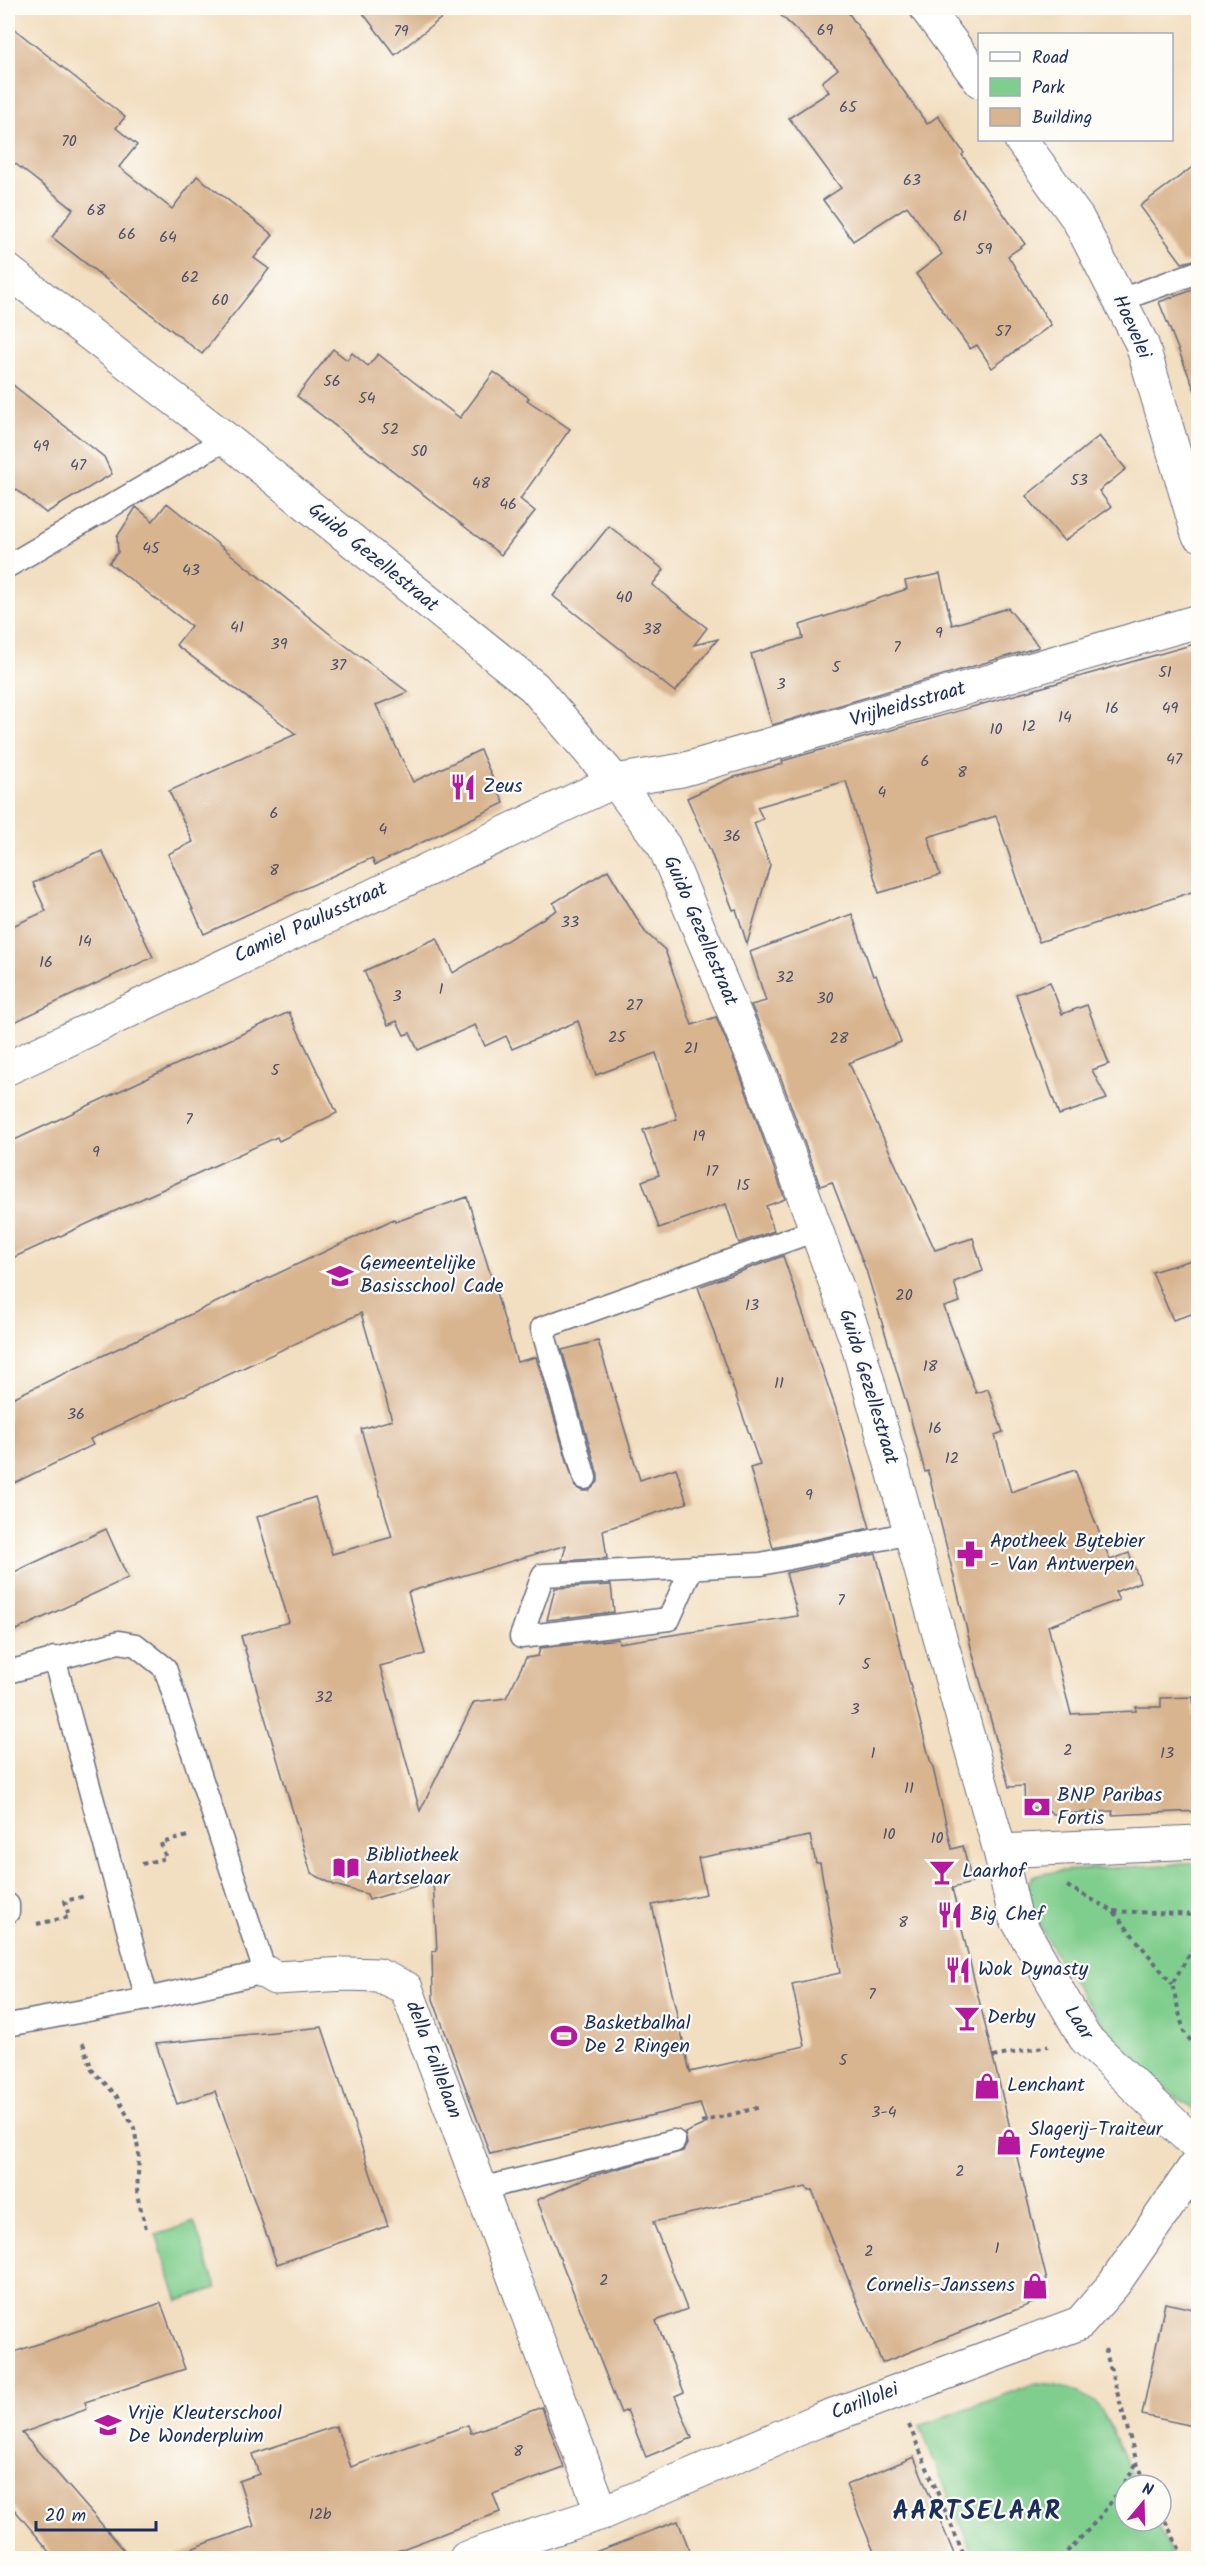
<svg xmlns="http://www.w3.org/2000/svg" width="1206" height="2566" font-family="Kalam,sans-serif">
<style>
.park{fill:#80ce8d;stroke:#4e7e76;stroke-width:1.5}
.building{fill:#d8b48f;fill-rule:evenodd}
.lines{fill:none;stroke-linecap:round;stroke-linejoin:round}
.lane-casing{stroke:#666c80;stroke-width:25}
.street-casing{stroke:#666c80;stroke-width:35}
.secondary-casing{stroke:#666c80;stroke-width:35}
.path{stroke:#666c80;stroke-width:4;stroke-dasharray:4.5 4.5;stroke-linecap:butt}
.lane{stroke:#fff;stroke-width:22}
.street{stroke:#fff;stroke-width:33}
.secondary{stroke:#fff;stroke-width:33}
.labels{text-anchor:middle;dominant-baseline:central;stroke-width:4.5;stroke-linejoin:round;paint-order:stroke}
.number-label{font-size:16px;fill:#4a506a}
.street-label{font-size:20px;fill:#1b2f5e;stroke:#fdfcf7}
.poi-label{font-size:20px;fill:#1b2f5e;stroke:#fdfcf7;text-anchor:start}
.district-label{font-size:26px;font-weight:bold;letter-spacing:1.5px;fill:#1b2f5e;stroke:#fdfcf7}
</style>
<rect width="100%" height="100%" fill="#fdfcf7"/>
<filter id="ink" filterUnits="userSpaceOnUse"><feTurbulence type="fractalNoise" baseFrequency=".0167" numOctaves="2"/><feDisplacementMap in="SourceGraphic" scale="12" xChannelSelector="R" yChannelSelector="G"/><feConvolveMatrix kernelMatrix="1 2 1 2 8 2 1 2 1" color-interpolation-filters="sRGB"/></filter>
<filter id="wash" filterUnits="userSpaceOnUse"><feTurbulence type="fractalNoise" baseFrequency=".008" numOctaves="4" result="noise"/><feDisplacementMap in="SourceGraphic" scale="24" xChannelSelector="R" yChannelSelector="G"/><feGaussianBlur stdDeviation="1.35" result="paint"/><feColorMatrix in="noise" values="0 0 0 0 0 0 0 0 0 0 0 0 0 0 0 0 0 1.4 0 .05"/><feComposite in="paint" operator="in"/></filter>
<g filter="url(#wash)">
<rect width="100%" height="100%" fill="#f2dec0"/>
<g class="park">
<path d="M 1198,1863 L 1198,2113 C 1120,2060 1064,1979 1024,1894 L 1032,1876 L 1060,1871 Z"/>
<path d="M 194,2222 L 216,2288 L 178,2301 L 156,2235 Z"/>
<path d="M 1033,2384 C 1053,2384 1078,2389 1095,2402 C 1103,2407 1131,2472 1137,2485 L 1125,2485 L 1125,2521 L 1155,2521 L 1173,2558 L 974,2558 L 920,2426 Z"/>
</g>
<g id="blocks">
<g class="building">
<path d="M 359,8 L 454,8 L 395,55 Z"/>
<path d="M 773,8 L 845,8 L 927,124 L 938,116 L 964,153 L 962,155 L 1025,244 L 1008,256 L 1051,325 L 992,368 L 977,345 L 970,349 L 916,274 L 942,254 L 907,206 L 853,241 L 823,200 L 841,188 L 789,118 L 829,92 L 822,82 L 838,69 Z"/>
<path d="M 8,24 L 125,117 L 116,128 L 137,145 L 119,167 L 172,209 L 197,176 L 273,235 L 254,258 L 269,269 L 202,354 L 52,237 L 73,209 L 8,158 Z"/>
<path d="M 1198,163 L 1198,259 L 1182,263 L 1140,206 Z"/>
<path d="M 1198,288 L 1198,396 L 1197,396 L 1159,302 Z"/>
<path d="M 333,349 L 347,360 L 352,353 L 368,366 L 378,354 L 460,418 L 494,372 L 529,398 L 527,400 L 570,429 L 520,499 L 535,511 L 501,555 L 297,396 Z"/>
<path d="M 8,381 L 104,457 L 112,474 L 46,513 L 8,483 Z"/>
<path d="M 1099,436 L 1126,469 L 1099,491 L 1111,507 L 1064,541 L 1026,496 Z"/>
<path d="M 167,503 L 330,634 L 408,692 L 376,705 L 413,782 L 480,750 L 504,803 L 375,865 L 372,858 L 204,934 L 168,854 L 193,842 L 169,791 L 296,734 L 176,645 L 191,626 L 109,563 L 118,552 L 117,537 L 136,507 L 153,521 Z"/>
<path d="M 609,526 L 664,570 L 652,585 L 707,628 L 694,645 L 718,639 L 675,692 L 553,596 Z"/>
<path d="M 940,574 L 952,625 L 1008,608 L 1039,647 L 772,725 L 751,654 L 803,638 L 800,625 L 907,589 L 905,581 Z"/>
<path d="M 1198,643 L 1198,890 L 1039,942 L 996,816 L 928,837 L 940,875 L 879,893 L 846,781 L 757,807 L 763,819 L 754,823 L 770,865 L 747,944 L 736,909 L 733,910 L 710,850 L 687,798 L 731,778 L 783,764 L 782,761 Z"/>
<path d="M 102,851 L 153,957 L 8,1025 L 8,928 L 46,911 L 33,883 Z"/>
<path d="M 608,870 L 645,932 L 665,950 L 692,1025 L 716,1017 L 738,1069 L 785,1199 L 766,1206 L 774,1231 L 739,1243 L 726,1204 L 659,1228 L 642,1181 L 659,1175 L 643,1130 L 677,1119 L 656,1053 L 596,1075 L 578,1021 L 512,1049 L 506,1036 L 485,1046 L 475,1025 L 418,1050 L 410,1033 L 404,1035 L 397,1021 L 388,1025 L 364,971 L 437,938 L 453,973 L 557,910 L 553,903 Z"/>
<path d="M 852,914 L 873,976 L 876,975 L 901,1042 L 849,1063 L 935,1250 L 973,1238 L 983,1271 L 954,1282 L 960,1302 L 944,1307 L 976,1393 L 988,1389 L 1003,1432 L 995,1435 L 1011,1492 L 1075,1470 L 1110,1560 L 1129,1553 L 1140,1582 L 1115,1592 L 1119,1600 L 1048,1626 L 1071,1714 L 1136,1711 L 1136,1707 L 1161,1707 L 1161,1698 L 1193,1697 L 1194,1718 L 1198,1718 L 1198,1811 L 1112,1815 L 1113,1811 L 1053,1814 L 1046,1808 L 1025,1808 L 1024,1786 L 1009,1787 L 971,1647 L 928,1471 L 925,1472 L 907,1405 L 866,1270 L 832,1182 L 820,1186 L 773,1056 L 751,1005 L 766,1001 L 750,952 Z"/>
<path d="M 1050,982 L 1062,1014 L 1087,1005 L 1109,1064 L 1092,1070 L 1107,1099 L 1059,1115 L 1016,994 Z"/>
<path d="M 289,1012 L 337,1113 L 279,1141 L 277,1137 L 8,1260 L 8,1143 Z"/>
<path d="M 467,1197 L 517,1362 L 536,1357 L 575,1487 L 582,1491 L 589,1491 L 598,1482 L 598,1475 L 562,1350 L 598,1341 L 640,1480 L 676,1468 L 687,1503 L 603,1530 L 607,1558 L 562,1561 L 566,1545 L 408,1592 L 425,1654 L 380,1666 L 420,1811 L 474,1702 L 506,1698 L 526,1658 L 538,1656 L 540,1648 L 618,1639 L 619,1643 L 798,1616 L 786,1573 L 876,1554 L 931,1764 L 932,1764 L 952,1849 L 963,1846 L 972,1883 L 952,1888 L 1047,2281 L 1038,2301 L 882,2363 L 812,2190 L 808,2191 L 806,2187 L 653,2222 L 687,2309 L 656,2321 L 684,2392 L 675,2396 L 692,2438 L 646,2457 L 627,2410 L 621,2413 L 537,2200 L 591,2176 L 683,2151 L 687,2144 L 685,2133 L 707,2123 L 700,2104 L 490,2154 L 433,1999 L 432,1952 L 437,1951 L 433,1881 L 369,1900 L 367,1894 L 334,1885 L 311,1873 L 241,1636 L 289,1622 L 257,1517 L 315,1497 L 332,1554 L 392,1537 L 361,1429 L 392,1420 L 361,1313 L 90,1439 L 93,1445 L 8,1486 L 8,1400 L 394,1219 L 395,1222 ZM 810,1836 L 816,1863 L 820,1863 L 840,1973 L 792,1984 L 805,2046 L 690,2072 L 652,1905 L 706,1894 L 698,1858 Z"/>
<path d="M 783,1256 L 836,1409 L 870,1528 L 773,1548 L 750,1468 L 760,1465 L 698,1287 Z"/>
<path d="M 1198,1258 L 1198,1312 L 1173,1320 L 1152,1272 Z"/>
<path d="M 106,1529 L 128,1578 L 8,1634 L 8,1575 Z"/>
<path d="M 611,1585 L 614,1612 L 547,1620 L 555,1588 Z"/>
<path d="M 322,2027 L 388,2226 L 277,2264 L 215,2091 L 177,2104 L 156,2044 Z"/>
<path d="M 161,2303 L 185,2369 L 85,2402 L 87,2409 L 22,2433 L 132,2559 L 56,2559 L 8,2502 L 8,2354 Z"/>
<path d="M 1165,2303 L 1198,2310 L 1198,2427 L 1142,2415 Z"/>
<path d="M 542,2407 L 564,2468 L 493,2494 L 500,2512 L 376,2559 L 178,2559 L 177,2554 L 254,2526 L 239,2481 L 259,2474 L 252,2454 L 336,2426 L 351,2467 L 468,2425 L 471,2433 Z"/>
<path d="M 914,2457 L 956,2559 L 877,2559 L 846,2485 Z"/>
<path d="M 678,2521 L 693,2559 L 588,2559 L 587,2555 Z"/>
</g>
</g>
</g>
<g filter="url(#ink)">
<use href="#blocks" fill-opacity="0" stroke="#666c80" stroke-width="1.5"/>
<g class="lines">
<g class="lane-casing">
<g id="lane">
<path d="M 1120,300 L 1198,272"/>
<path d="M 8,566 L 226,439"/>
<path d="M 585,1478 L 542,1328 L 816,1230"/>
<path d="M 692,1567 L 669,1619 L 521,1637 L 543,1575 L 761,1564 L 910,1533"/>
<path d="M 54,1658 L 147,1999"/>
<path d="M 8,1672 L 119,1642 L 136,1645 L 165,1668 L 265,1972 L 147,1999 L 8,2025"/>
<path d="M 8,1905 L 8,1912"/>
<path d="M 481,2189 L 674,2141"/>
</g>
</g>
<g class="street-casing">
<g id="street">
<path d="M 8,271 L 226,439 L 534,687 L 615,781 L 664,846 L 755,1062 L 856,1339 L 1000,1851 L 1015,1916 L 1085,2038 L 1198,2147"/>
<path d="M 8,1068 L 615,781 L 682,770 L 1198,621"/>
<path d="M 1000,1851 L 1198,1842"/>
<path d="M 265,1972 L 275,1978 L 346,1974 L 378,1975 L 406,1988 L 602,2513"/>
<path d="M 466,2558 L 602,2513 L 817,2421 L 1080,2323 L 1114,2284 L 1198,2162"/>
</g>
</g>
<g class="secondary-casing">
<g id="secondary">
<path d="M 926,8 L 980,81"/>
<path d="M 1021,140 L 1078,219 L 1142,344 L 1198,534"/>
</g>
</g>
<g class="path">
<path d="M 142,1864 L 166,1858 L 161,1843 L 188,1836"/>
<path d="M 1067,1886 L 1113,1911 L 1172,1984"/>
<path d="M 1114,1911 L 1198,1915"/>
<path d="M 37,1924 L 69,1917 L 65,1901 L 85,1896"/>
<path d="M 1198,1939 L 1172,1984 L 1184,2032 L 1198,2050"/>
<path d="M 83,2043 L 92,2070 L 116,2095 L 134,2128 L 139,2154 L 137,2195 L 147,2232"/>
<path d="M 993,2057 L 1048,2046"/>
<path d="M 701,2122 L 761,2107"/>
<path d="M 1105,2349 L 1137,2463 L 1147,2485"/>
<path d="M 909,2425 L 965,2558"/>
<path d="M 1161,2513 L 1184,2558"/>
<path d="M 1060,2558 C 1091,2530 1115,2500 1136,2464"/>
</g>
<use href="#lane" class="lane"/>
<use href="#street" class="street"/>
<use href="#secondary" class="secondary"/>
</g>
</g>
<defs>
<g id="restaurant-bare" transform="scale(2.07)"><path d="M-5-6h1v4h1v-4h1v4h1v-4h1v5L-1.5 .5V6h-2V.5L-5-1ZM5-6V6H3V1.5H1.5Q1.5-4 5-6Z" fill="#b5179e" stroke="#fdfcf7" stroke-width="2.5" paint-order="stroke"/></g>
<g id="school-bare" transform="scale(2.07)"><path d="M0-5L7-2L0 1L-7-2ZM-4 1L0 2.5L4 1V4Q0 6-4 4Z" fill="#b5179e" stroke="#fdfcf7" stroke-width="2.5" paint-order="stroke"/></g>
<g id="pharmacy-bare" transform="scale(2.07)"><path d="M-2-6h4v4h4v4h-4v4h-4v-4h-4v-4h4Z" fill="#b5179e" stroke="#fdfcf7" stroke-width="2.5" paint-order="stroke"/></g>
<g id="bank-bare" transform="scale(2.07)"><path d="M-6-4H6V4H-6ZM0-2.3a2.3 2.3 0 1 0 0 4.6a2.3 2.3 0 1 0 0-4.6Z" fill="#b5179e" stroke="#fdfcf7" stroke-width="2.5" paint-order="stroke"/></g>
<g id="library-bare" transform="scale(2.07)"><path d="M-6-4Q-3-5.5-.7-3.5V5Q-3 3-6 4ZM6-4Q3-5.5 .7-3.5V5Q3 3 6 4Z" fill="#b5179e" stroke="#fdfcf7" stroke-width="2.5" paint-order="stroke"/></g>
<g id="bar-bare" transform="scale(2.07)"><path d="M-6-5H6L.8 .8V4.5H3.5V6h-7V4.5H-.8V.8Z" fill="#b5179e" stroke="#fdfcf7" stroke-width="2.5" paint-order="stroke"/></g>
<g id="stadium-bare" transform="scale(2.07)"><path d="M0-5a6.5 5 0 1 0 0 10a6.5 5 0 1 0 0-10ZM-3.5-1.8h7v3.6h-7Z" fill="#b5179e" stroke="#fdfcf7" stroke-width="2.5" paint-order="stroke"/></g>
<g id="shop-bare" transform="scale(2.07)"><path d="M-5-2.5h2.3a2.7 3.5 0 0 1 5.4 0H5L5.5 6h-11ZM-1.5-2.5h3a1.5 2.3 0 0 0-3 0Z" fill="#b5179e" stroke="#fdfcf7" stroke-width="2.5" paint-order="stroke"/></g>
</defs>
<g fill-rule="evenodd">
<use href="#restaurant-bare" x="463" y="787"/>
<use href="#school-bare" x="340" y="1276"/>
<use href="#pharmacy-bare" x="970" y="1554"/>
<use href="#bank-bare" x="1037" y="1807"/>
<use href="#library-bare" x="346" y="1868"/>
<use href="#bar-bare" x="942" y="1872"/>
<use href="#restaurant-bare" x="950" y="1915"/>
<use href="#restaurant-bare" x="958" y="1970"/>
<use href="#bar-bare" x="967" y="2018"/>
<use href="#stadium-bare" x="564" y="2036"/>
<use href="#shop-bare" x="987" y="2086"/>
<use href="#shop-bare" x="1009" y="2142"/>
<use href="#shop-bare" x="1035" y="2286"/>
<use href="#school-bare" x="108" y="2425"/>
</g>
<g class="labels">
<g class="number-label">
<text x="825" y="30">69</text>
<text x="401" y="31">79</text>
<text x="848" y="107">65</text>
<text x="69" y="141">70</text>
<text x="912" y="180">63</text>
<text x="96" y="210">68</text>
<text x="960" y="216">61</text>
<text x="127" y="234">66</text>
<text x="168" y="237">64</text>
<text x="984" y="249">59</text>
<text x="190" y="277">62</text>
<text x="220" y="300">60</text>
<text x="1003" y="331">57</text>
<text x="332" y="381">56</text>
<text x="367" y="398">54</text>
<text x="390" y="429">52</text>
<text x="41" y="446">49</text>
<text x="419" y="451">50</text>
<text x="78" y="465">47</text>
<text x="1079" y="480">53</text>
<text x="481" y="483">48</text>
<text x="508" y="504">46</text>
<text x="151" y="548">45</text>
<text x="191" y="570">43</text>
<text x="624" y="597">40</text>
<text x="237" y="627">41</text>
<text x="652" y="629">38</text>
<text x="939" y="633">9</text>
<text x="279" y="644">39</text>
<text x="897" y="647">7</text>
<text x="338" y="665">37</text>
<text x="836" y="667">5</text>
<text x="1165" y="672">51</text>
<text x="781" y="684">3</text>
<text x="1112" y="708">16</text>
<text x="1170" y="708">49</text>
<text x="1065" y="717">14</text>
<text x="1029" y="726">12</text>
<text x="996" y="729">10</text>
<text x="1174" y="759">47</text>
<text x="925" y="761">6</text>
<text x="962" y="772">8</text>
<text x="882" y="792">4</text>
<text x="274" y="813">6</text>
<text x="383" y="829">4</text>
<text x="732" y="836">36</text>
<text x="274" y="870">8</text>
<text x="570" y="922">33</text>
<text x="85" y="941">14</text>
<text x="46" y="962">16</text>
<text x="785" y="977">32</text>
<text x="441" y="989">1</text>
<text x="397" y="996">3</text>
<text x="825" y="998">30</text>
<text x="634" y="1005">27</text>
<text x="617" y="1037">25</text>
<text x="839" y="1038">28</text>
<text x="691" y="1048">21</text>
<text x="275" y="1070">5</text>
<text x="189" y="1119">7</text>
<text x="699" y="1136">19</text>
<text x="96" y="1152">9</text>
<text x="712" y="1171">17</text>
<text x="743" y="1185">15</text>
<text x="904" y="1295">20</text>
<text x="752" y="1305">13</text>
<text x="930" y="1366">18</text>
<text x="779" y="1383">11</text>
<text x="76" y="1414">36</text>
<text x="935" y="1428">16</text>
<text x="952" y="1458">12</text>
<text x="809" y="1495">9</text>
<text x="841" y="1600">7</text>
<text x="866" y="1664">5</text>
<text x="324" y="1697">32</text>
<text x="855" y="1709">3</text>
<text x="1068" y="1750">2</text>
<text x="873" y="1753">1</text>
<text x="1167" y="1753">13</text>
<text x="909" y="1788">11</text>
<text x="889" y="1834">10</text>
<text x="937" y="1838">10</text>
<text x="903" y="1922">8</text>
<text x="872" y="1994">7</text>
<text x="843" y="2060">5</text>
<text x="884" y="2112">3-4</text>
<text x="960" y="2171">2</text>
<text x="997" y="2248">1</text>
<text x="869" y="2251">2</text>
<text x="604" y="2280">2</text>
<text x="518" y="2451">8</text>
<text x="320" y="2514">12b</text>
</g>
<g class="street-label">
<text transform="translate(1131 327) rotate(66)">Hoevelei</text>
<text transform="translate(373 558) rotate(39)">Guido Gezellestraat</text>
<text transform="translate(908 705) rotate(-16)">Vrijheidsstraat</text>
<text transform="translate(311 923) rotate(-25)">Camiel Paulusstraat</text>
<text transform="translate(700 931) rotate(67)">Guido Gezellestraat</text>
<text transform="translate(868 1387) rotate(73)">Guido Gezellestraat</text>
<text transform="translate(1078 2023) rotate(57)">Laar</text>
<text transform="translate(433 2060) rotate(69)">della Faillelaan</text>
<text transform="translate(865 2402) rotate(-21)">Carillolei</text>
</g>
<g class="poi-label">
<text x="483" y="787">Zeus</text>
<text x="360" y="1264">Gemeentelijke<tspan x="360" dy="23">Basisschool Cade</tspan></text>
<text x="990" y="1542">Apotheek Bytebier<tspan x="990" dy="23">- Van Antwerpen</tspan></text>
<text x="1057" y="1796">BNP Paribas<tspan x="1057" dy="23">Fortis</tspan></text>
<text x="366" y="1856">Bibliotheek<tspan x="366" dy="23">Aartselaar</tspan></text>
<text x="962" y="1872">Laarhof</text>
<text x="970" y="1915">Big Chef</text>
<text x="978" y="1970">Wok Dynasty</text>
<text x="987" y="2018">Derby</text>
<text x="584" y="2024">Basketbalhal<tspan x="584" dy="23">De 2 Ringen</tspan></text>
<text x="1007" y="2086">Lenchant</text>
<text x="1029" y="2130">Slagerij-Traiteur<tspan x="1029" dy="23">Fonteyne</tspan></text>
<text x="1015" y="2286" text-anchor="end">Cornelis-Janssens</text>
<text x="128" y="2414">Vrije Kleuterschool<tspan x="128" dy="23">De Wonderpluim</tspan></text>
</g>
<g class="district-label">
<text x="977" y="2512">AARTSELAAR</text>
</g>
</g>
<rect width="1206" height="2566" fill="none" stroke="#fdfcf7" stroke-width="30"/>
<rect x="978" y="33" width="195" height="108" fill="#fdfcf7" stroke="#a3aaba" stroke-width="1.5"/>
<rect x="990" y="52" width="30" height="9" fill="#ffffff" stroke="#a3aaba" stroke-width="1.5"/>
<text x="1032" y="63" font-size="18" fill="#1b2f5e">Road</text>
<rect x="990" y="78" width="30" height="18" fill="#80ce8d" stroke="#a3aaba" stroke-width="1.5"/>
<text x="1032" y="93" font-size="18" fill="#1b2f5e">Park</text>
<rect x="990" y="108" width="30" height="18" fill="#d8b48f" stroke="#a3aaba" stroke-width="1.5"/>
<text x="1032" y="123" font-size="18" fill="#1b2f5e">Building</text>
<g transform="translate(1143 2503) rotate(19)"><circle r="28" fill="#fdfcf7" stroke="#a3aaba" stroke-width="1.5"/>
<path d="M0-4.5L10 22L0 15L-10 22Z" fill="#b5179e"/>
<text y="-9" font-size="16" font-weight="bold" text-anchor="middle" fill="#1b2f5e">N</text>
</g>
<path d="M36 2521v9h120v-9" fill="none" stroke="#1b2f5e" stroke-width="3"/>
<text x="45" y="2521" font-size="18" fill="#1b2f5e" stroke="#fdfcf7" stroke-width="4.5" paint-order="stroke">20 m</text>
</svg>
